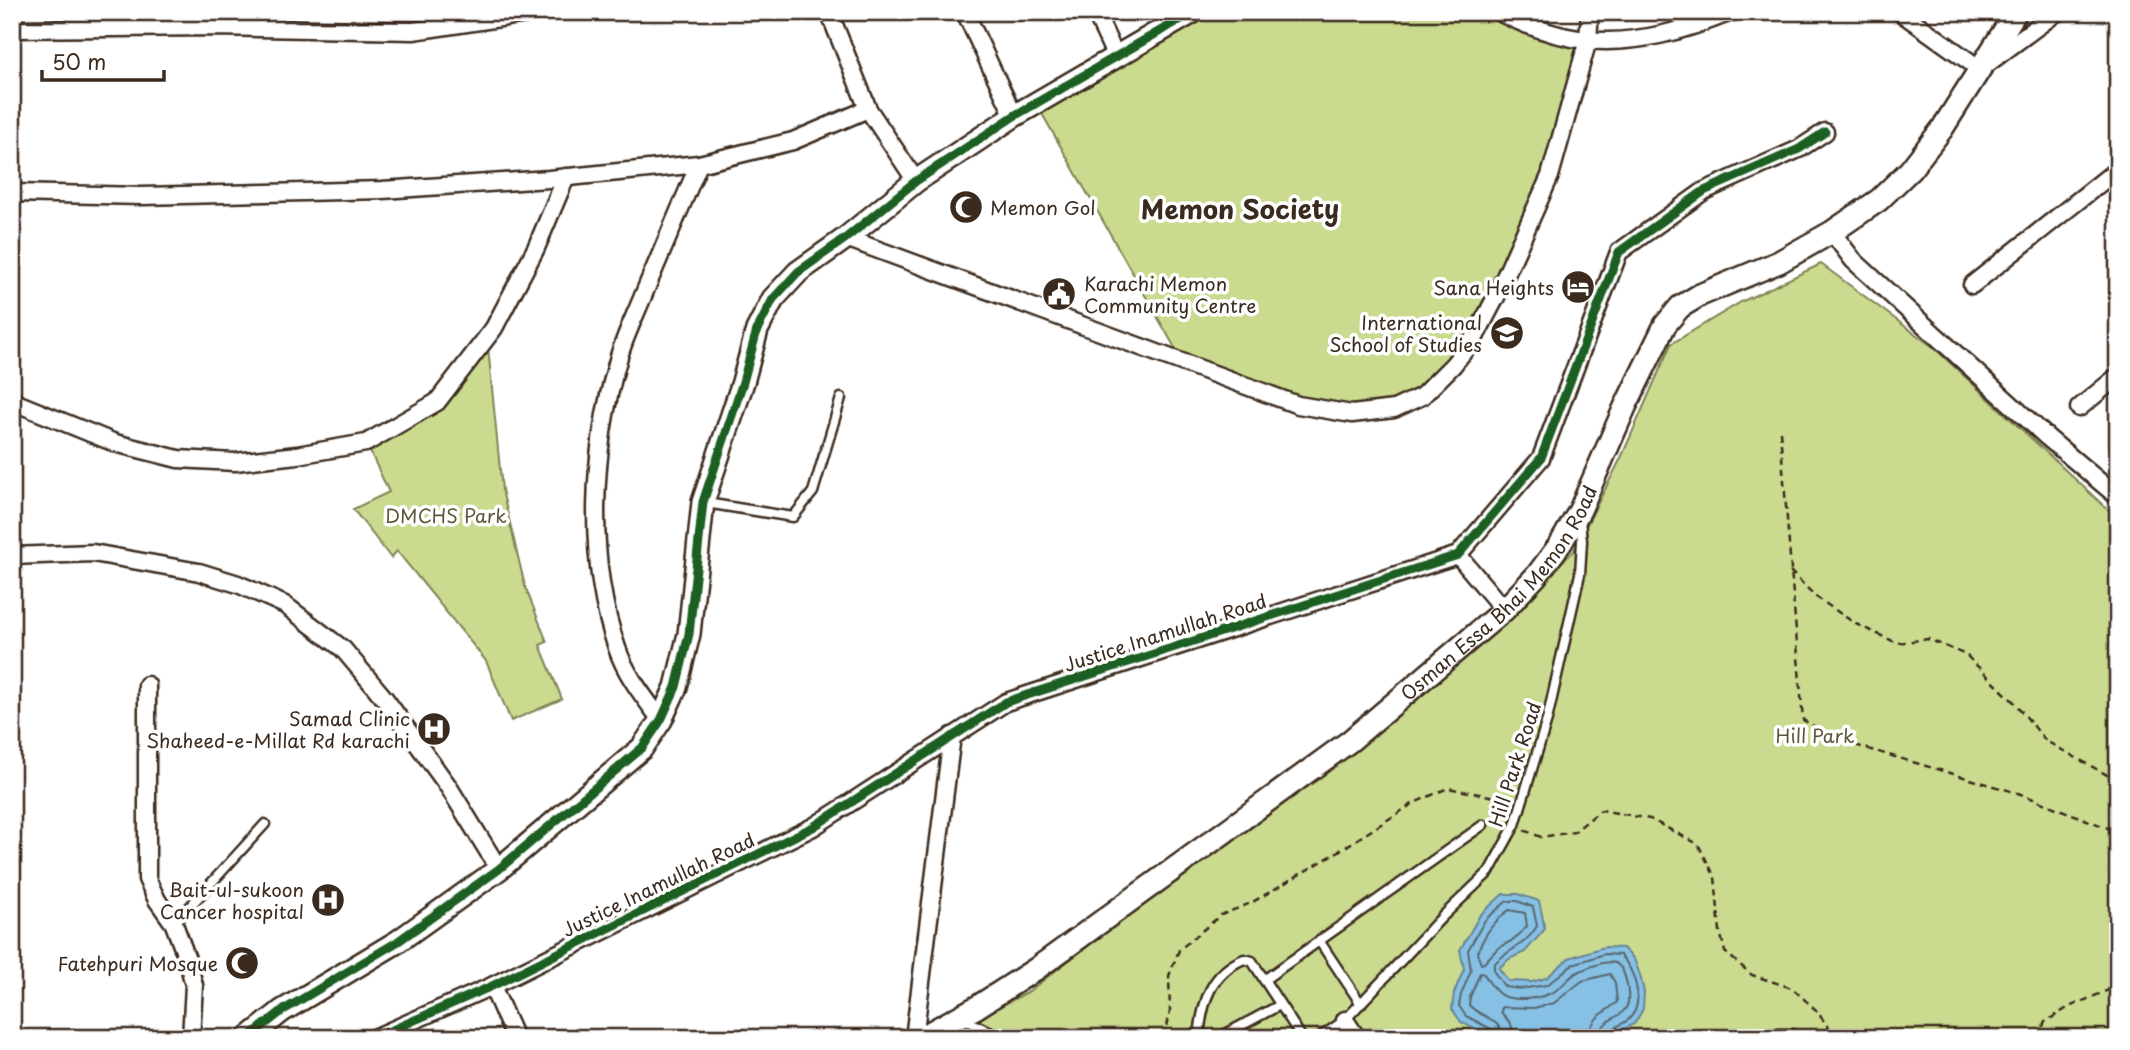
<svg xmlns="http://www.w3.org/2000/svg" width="2130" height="1050" font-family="'Playpen Sans',sans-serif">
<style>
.green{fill:#cadb8f;stroke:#828256;stroke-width:2}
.water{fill:#86c0e5;stroke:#688495;stroke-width:2}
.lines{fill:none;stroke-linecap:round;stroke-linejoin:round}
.shore{stroke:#59666e;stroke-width:2}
.lane-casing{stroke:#3b2a1e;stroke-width:13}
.street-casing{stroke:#3b2a1e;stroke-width:21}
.secondary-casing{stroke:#3b2a1e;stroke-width:26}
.path{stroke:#3b2a1e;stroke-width:2.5;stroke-dasharray:7 5;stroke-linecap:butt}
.lane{stroke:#fff;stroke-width:8}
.street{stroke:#fff;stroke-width:16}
.secondary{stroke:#fff;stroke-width:21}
.cycleway-casing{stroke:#fff;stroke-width:13}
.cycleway{stroke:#1b5e20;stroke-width:9}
.labels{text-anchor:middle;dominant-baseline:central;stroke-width:7;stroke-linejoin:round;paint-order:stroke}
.poi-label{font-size:19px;fill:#3b2a1e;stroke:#fff;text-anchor:end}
.park-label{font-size:19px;fill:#5f563a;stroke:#fff}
.street-label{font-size:19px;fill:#3b2a1e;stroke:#fff}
.district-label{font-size:26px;font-weight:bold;fill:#3b2a1e;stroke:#fff}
</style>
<rect width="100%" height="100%" fill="#fff"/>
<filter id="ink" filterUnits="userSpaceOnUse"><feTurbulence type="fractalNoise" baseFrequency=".0143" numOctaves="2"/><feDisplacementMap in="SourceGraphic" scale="14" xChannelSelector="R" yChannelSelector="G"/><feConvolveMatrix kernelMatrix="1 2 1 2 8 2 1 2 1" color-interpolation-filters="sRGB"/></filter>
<g filter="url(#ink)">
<g class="green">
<path d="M 1194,12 L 1499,12 L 1588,40 L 1550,176 L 1496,297 L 1422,396 L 1352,414 L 1183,362 L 1036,103 Z"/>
<path d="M 1821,264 L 1933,347 L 2118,519 L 2118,1038 L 939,1038 L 1028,992 L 1422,690 L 1573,552 L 1621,458 L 1671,344 L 1741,302 Z"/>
<path d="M 487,337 L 502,490 L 525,586 L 547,642 L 540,645 L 562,699 L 511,721 L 486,661 L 397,551 L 391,558 L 353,509 L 389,492 L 366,443 L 437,402 Z"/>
</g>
<path class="water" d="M 1503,894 L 1518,894 L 1539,901 L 1545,929 L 1525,952 L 1509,959 L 1499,968 L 1508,981 L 1532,982 L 1546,978 L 1569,958 L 1604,947 L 1623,948 L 1634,959 L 1640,975 L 1644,992 L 1643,1009 L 1635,1023 L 1609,1038 L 1493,1038 L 1461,1022 L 1452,1009 L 1454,993 L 1464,969 L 1460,950 L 1480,915 Z"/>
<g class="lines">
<g class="shore">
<path d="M 1509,910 L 1525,913 L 1527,926 L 1515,939 L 1498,948 L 1484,963 L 1481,964 L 1477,953 C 1484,935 1494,921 1509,910 Z"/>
<path d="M 1494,1038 L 1491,1029 L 1466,1016 L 1459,1006 L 1461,995 L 1471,970 L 1468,950 L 1485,920 L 1507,901 L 1517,901 L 1533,907 L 1537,926 C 1525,947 1509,948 1494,964 L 1494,972 L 1505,987 L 1520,989 L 1547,985 L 1573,964 L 1605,954 L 1620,955 C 1633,968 1646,1001 1630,1018 C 1625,1023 1617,1026 1611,1030 L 1608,1038"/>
<path d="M 1503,1038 C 1501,1017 1480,1018 1469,1005 L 1470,997 L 1480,973 L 1484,974 C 1488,981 1494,991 1501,995 C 1515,1002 1540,999 1553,992 C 1563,987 1569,976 1578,972 C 1587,968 1606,960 1615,963 C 1626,967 1629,992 1628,1002 C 1625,1020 1601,1016 1599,1038"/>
<path d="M 1514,1038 L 1511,1024 L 1501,1012 L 1502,1007 L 1534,1008 L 1554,1003 L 1582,981 L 1610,974 L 1615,983 L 1617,1002 C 1604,1014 1590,1017 1589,1038"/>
</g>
<g class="lane-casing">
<g id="lane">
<path d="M 706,503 L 793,517 L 813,492 L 841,398"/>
<path d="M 174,924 L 265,824"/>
<path d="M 1320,942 L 1361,1004"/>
<path d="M 1264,980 L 1483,825"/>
<path d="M 964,1019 L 1002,1038"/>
<path d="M 1199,1038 C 1202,1003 1210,973 1244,959 L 1252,961 L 1302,1038"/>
<path d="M 1218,1038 L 1280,1005"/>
<path d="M 1319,1038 L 1345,1020 L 1443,916 L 1489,872 L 1515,825 L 1547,720 L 1580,574 L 1582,541 L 1580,520"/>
</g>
</g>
<g class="street-casing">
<g id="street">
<path d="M 829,12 L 868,109 L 916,181"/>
<path d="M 965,12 L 1014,116"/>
<path d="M 1095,12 L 1116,57"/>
<path d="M 1499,12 C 1525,25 1558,37 1587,40 C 1637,45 1686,30 1731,12"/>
<path d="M 1900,12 L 1980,69 L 2057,12"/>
<path d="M 12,29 L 215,27 L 413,31 L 540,12"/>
<path d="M 12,193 L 142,196 L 382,190 L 549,179 L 699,164 L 793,141 L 868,109"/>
<path d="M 1832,232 L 1853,260 L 2048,438 L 2118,497"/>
<path d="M 846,238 L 1298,405 L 1352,414 L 1394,409 L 1422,396 L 1453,365 L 1475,337 L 1496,297 L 1550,176 L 1588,40 L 1590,12"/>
<path d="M 1972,285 L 2118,169"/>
<path d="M 12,399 L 14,402 L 115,443 L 178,459 L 235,462 L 297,455 L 366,443 L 437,402 L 494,328 L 536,248 L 566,177"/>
<path d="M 2079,408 L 2118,376"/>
<path d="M 1458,555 L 1504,610"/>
<path d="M 12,556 L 93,553 L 199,572 L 238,584 L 285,605 L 343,649 L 385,699 L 448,786 L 499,869"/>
<path d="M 147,685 L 147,879 L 157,900 L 174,924 L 187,959 L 194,985 L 191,1038"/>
<path d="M 661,720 C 644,697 626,675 617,648 C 586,559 592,449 618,360 C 624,337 636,314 645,291 C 663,249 681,206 699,164"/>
<path d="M 492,986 L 515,1038"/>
<path d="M 1345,1020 L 1357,1038"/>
<path d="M 374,1038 L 492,986 L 813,827 L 1006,702 L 1458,555 L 1541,458 L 1619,252 L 1704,191 L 1799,149 L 1825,132"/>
<path d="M 914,1038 L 952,736"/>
<path d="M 1772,1038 L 1791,1038"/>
</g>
</g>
<g class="secondary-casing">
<g id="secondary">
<path d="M 248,1038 L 282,1011 L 397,942 L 499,869 L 642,748 L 661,720 L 676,687 L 689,634 L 703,502 L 743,382 L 757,330 L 773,299 L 798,272 L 846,238 L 916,181 L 1014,116 L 1193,12"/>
<path id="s1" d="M 920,1038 L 977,1007 L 1036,969 L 1350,741 L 1504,610 L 1537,575 L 1561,543 L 1580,510 L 1625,407 L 1665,325 L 1680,307 L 1700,295 L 1779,262 L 1832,232 L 1879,200 L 1910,170 L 1942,129 L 2016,12"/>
</g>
</g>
<g class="path">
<path d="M 1780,431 L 1803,720 L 1841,741 L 2018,793 L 2118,832"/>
<path d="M 1790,571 L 1816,597 L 1856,624 L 1897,643 L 1928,639 L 1966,655 L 2014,702 L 2046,741 L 2118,781"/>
<path d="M 1524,830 L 1541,837 L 1574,832 L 1601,810 L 1650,819 L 1698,844 L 1715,877 L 1720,931 L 1725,952 L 1752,975 L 1792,988 L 1816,1010 L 1836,1038"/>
<path d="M 1165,1038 L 1170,1011 L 1169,976 L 1179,950 L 1221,915 L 1251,903 L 1331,856 L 1414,803 L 1448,788 L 1495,797 L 1510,803"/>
<path d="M 2038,1038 L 2045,1022 L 2069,1007 L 2118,986"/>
</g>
<use href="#lane" class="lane"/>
<use href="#street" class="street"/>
<use href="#secondary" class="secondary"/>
<g class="cycleway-casing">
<g id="cycleway">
<path d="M 248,1038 L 282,1011 L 397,942 L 499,869 L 642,748 L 661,720 L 676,687 L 689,634 L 703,502 L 743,382 L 757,330 L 773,299 L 798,272 L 846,238 L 916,181 L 1014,116 L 1193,12"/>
<path d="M 374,1038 L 492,986 L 813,827 L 1006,702 L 1458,555 L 1541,458 L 1619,252 L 1704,191 L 1799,149 L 1825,132"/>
</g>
</g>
<use href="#cycleway" class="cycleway"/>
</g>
</g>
<defs>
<g id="mosque-disc" transform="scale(1.75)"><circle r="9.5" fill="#3b2a1e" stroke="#fff"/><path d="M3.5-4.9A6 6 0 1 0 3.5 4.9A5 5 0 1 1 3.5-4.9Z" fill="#fff"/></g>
<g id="hotel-disc" transform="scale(1.75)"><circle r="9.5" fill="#3b2a1e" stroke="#fff"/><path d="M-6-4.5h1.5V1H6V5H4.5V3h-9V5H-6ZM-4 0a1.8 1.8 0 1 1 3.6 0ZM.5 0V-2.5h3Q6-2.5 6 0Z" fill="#fff"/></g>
<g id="civic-disc" transform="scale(1.75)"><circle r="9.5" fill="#3b2a1e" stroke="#fff"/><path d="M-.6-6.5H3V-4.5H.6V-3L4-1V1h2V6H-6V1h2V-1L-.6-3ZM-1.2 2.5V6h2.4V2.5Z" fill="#fff"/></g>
<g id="school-disc" transform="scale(1.75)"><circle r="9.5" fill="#3b2a1e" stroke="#fff"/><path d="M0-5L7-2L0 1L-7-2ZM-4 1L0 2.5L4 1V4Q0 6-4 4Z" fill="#fff"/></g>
<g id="hospital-disc" transform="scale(1.75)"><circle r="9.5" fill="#3b2a1e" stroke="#fff"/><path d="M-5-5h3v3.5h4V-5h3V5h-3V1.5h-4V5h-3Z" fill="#fff"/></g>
</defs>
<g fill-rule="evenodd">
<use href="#mosque-disc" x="966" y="207"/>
<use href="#hotel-disc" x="1578" y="287"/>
<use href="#civic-disc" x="1059" y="294"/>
<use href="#school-disc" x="1507" y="333"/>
<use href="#hospital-disc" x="434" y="729"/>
<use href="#hospital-disc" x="328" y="900"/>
<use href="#mosque-disc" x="242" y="963"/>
</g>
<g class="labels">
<g class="poi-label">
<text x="990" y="207" text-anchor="start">Memon Gol</text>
<text x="1084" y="283" text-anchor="start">Karachi Memon<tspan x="1084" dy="22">Community Centre</tspan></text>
<text x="1554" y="287">Sana Heights</text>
<text x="1482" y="322">International<tspan x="1482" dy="22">School of Studies</tspan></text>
<text x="410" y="718">Samad Clinic<tspan x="410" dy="22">Shaheed-e-Millat Rd karachi</tspan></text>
<text x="304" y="889">Bait-ul-sukoon<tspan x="304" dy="22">Cancer hospital</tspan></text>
<text x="218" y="963">Fatehpuri Mosque</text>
</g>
<g class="park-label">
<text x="446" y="515">DMCHS Park</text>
<text x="1815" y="735">Hill Park</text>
</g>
<g class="street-label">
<text stroke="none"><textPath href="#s1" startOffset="735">Osman Essa Bhai Memon Road</textPath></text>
<text transform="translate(1165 632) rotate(-18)">Justice Inamullah Road</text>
<text transform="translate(1514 764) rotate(-72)">Hill Park Road</text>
<text transform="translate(658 884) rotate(-26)">Justice Inamullah Road</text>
</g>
<g class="district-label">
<text x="1240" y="208">Memon Society</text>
</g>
</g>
<rect width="2130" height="1050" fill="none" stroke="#fff" stroke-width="42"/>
<rect x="21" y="21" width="2088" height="1008" fill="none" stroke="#3b2a1e" stroke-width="2.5" filter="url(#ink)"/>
<path d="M42 70v10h122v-10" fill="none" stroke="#3b2a1e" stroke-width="3.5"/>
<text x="52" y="70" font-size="21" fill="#3b2a1e" stroke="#ffffff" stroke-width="5" paint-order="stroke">50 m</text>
</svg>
